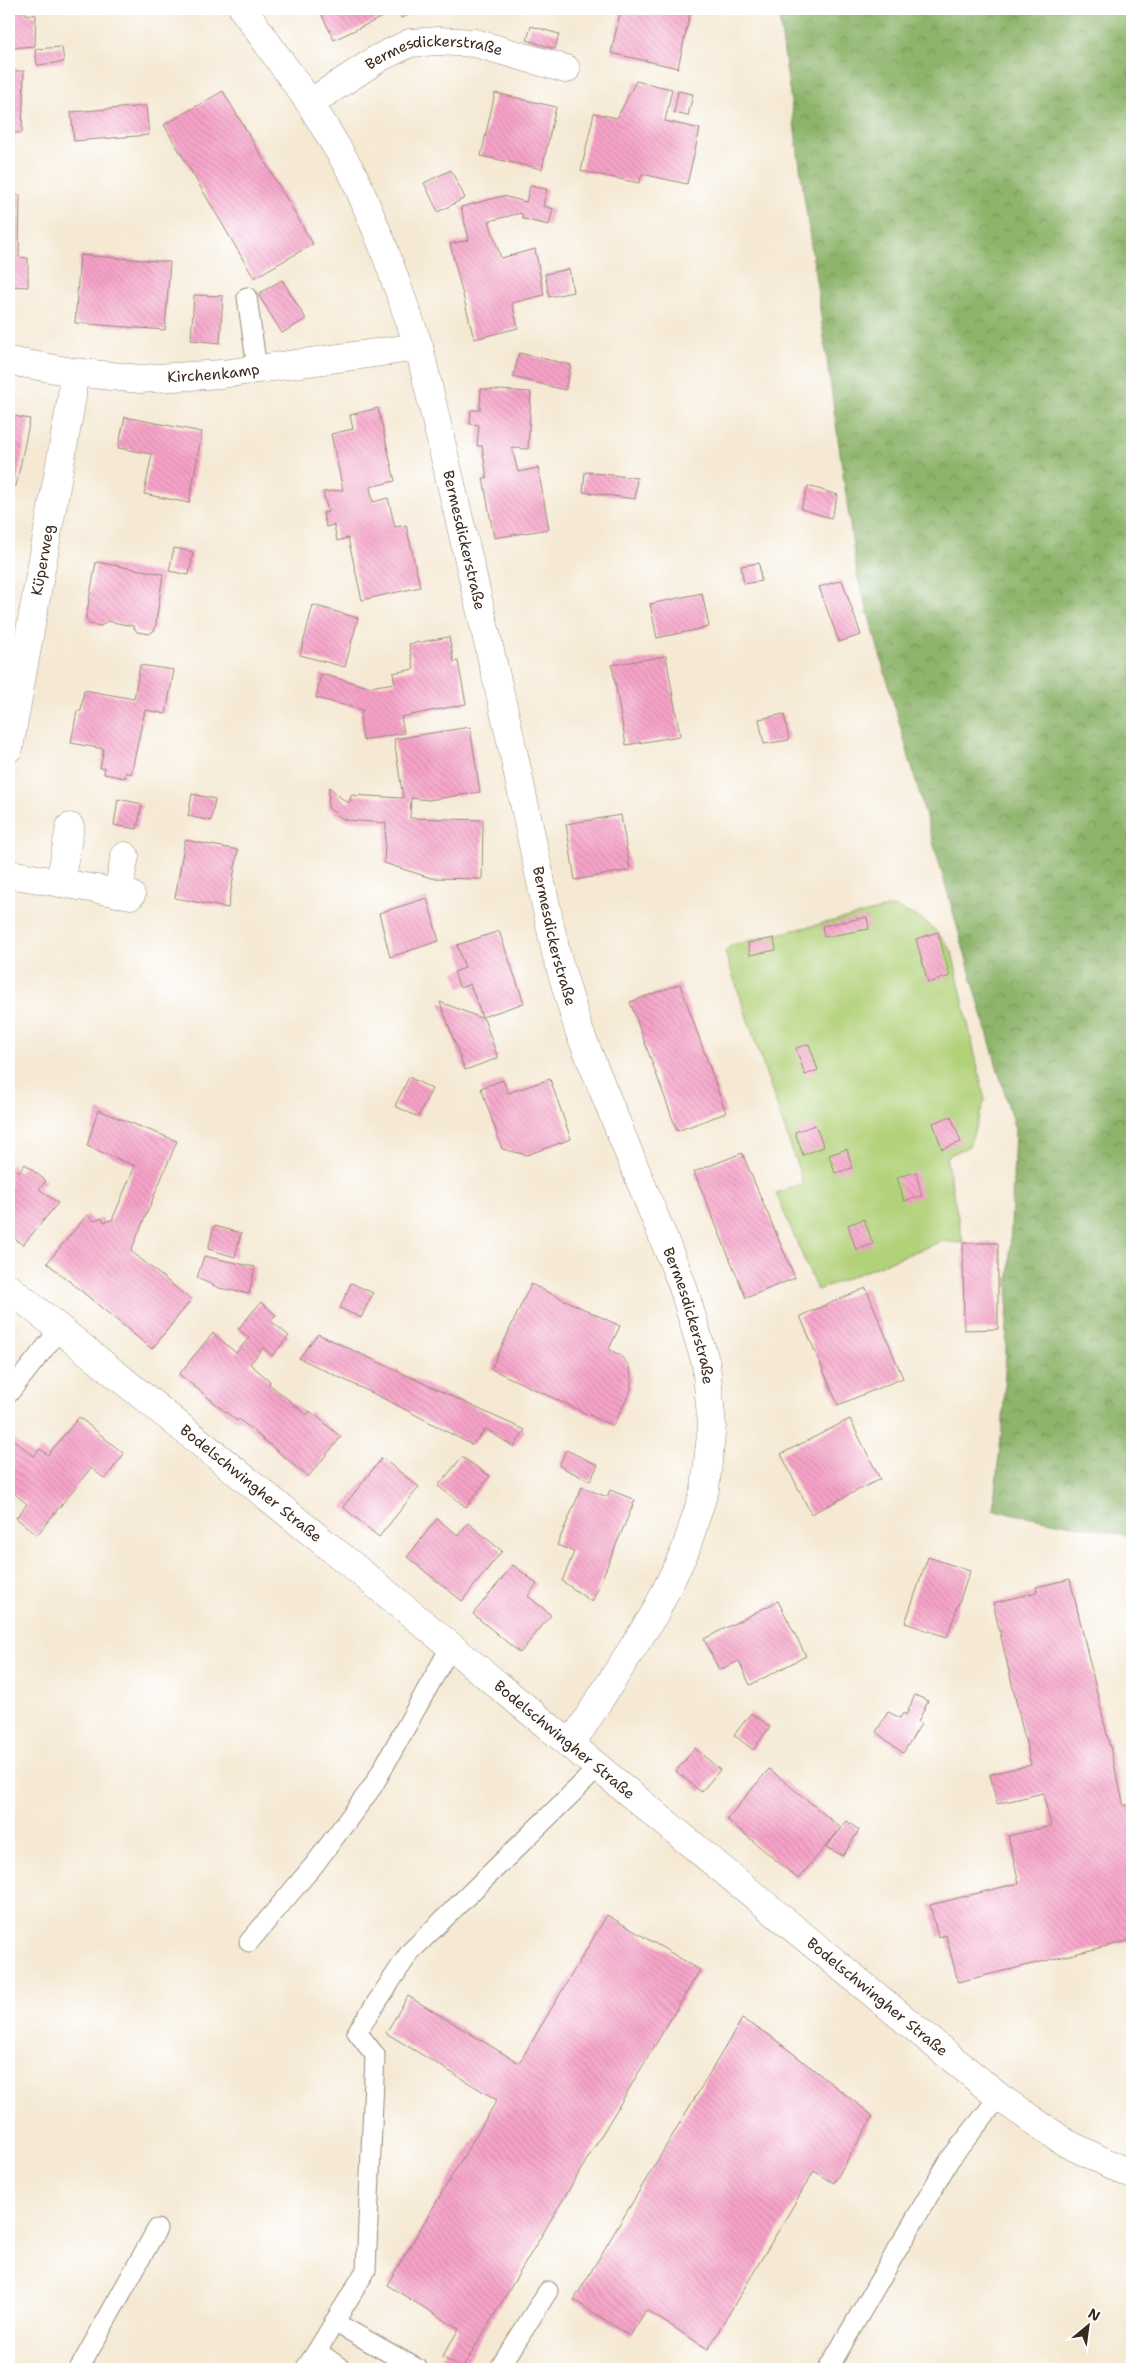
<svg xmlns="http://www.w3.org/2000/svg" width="1141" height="2378" font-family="'Shantell Sans',sans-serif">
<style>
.forest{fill:url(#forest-crowns);stroke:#646f44}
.garden{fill:#b2d27a;stroke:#767e4c}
.building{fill:url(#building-back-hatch)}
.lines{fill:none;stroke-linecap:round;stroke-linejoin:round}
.lane-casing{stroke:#988a79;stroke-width:21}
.street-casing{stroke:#988a79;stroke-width:29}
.secondary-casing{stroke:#988a79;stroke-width:29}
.lane{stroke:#fff;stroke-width:19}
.street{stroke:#fff;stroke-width:28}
.secondary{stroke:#fff;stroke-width:28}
.labels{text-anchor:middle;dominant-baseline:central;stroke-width:5;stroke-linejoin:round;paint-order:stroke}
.street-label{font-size:15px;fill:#3b2a1e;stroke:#fff}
</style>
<defs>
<pattern id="forest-crowns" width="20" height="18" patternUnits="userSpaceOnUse" patternTransform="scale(1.25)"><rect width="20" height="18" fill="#8db46a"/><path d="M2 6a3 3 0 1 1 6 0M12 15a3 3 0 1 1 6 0" fill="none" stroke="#749357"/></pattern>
<pattern id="building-back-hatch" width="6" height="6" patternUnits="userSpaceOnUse" patternTransform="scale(1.25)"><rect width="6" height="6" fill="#f6a3c8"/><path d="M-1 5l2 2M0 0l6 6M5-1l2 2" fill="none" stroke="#d48cab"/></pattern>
</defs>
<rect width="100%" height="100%" fill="#fff"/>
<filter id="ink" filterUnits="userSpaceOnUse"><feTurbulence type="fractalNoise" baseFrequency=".02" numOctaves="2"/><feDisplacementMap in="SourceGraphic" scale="10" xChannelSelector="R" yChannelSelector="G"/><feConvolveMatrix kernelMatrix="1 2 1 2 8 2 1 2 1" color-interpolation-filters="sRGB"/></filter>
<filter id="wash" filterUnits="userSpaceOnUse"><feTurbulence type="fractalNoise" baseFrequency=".0096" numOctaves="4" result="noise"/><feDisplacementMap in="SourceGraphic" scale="20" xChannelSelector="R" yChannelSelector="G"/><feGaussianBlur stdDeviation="1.12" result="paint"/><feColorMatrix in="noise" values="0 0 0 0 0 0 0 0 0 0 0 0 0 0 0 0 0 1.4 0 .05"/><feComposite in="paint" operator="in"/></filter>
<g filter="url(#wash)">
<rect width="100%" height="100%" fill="#f5e9d4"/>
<path class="forest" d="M 778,9 L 1132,9 L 1132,1536 L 993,1510 L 1003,1420 L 1015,1130 L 857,574 Z"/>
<path class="garden" d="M 892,907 C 924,917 934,925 952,952 L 985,1100 L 969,1146 L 946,1157 L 963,1243 L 942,1241 L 817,1290 L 776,1193 L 803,1183 L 725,952 L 731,945 Z"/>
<g id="blocks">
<g class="building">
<path d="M 9,9 L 25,9 L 25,14 L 36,15 L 35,46 L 9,48 Z"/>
<path d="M 319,9 L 422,9 L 401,18 L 397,10 L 334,40 Z"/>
<path d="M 621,9 L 691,9 L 678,68 L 611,53 Z"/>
<path d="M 531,26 L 559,34 L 555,49 L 527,40 Z"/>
<path d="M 62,47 L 64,62 L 37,65 L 35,49 Z"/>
<path d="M 9,71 L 24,71 L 22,133 L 14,133 L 12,195 L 20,195 L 19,257 L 28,258 L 28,287 L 9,286 Z"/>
<path d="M 636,81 L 672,89 L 665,121 L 700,129 L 687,184 L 642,174 L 639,183 L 581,171 L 594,113 L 617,118 Z"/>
<path d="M 223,91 L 313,244 L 254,278 L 164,125 Z"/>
<path d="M 678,91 L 693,94 L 688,116 L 674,113 Z"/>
<path d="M 495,93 L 556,107 L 542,169 L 481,156 Z"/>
<path d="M 146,106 L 149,135 L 74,141 L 71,112 Z"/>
<path d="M 451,170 L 465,198 L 438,212 L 424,183 Z"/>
<path d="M 530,186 L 547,189 L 543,206 L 553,209 L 549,225 L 523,219 L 521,213 L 489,221 L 501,258 L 535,249 L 544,295 L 512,303 L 518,328 L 474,339 L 450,244 L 469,240 L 461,207 L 503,196 L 526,202 Z"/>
<path d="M 80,255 L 170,262 L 165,330 L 75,323 Z"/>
<path d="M 569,269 L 573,292 L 549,297 L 545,274 Z"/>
<path d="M 282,280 L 306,319 L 282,333 L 258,294 Z"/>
<path d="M 194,295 L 223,296 L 220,343 L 191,340 Z"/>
<path d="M 519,353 L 571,365 L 565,390 L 513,377 Z"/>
<path d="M 481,389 L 531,392 L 528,449 L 512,448 L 518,472 L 538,468 L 549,529 L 494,538 L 483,478 L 487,478 L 482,446 L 477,446 L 479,425 L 470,424 L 471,410 L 480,410 Z"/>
<path d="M 378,408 L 395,481 L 370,487 L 373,502 L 388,498 L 395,527 L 406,525 L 420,587 L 362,600 L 348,538 L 337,541 L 334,525 L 326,527 L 323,513 L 328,512 L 323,492 L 343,490 L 331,434 L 353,429 L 350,415 Z"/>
<path d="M 9,415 L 30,419 L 16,486 L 9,485 Z"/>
<path d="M 125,417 L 202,432 L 189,503 L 144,494 L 152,454 L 118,448 Z"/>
<path d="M 585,472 L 637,478 L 635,499 L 583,492 Z"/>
<path d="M 808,486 L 838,495 L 831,518 L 801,509 Z"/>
<path d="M 174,548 L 193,552 L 189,575 L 169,571 Z"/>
<path d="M 96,562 L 163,574 L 155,630 L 149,634 L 137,632 L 133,626 L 107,621 L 101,626 L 89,624 L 86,617 Z"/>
<path d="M 759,563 L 761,581 L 744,584 L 741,566 Z"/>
<path d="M 842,580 L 861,635 L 839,642 L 819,587 Z"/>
<path d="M 702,593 L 709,627 L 657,638 L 650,604 Z"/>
<path d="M 313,605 L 358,618 L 345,667 L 300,655 Z"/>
<path d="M 449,637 L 454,662 L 458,661 L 466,704 L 401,717 L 404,733 L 363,740 L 360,716 L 363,710 L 316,698 L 321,674 L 369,687 L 395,683 L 393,673 L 414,669 L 409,644 Z"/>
<path d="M 666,656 L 680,736 L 626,745 L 612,665 Z"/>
<path d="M 140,665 L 174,670 L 166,714 L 145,710 L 131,774 L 126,772 L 125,778 L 104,774 L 105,768 L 100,768 L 104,749 L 71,743 L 77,711 L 81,711 L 84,690 L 134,699 Z"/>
<path d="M 784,714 L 789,740 L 764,744 L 759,719 Z"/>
<path d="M 470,727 L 480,792 L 429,800 L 411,798 L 410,818 L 483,820 L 482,879 L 431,878 L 384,863 L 386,823 L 345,820 L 328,808 L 329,787 L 346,802 L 350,802 L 351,795 L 403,798 L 394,739 Z"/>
<path d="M 192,794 L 215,799 L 211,821 L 188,816 Z"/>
<path d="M 118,799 L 142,804 L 137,829 L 114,825 Z"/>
<path d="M 621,815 L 630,870 L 575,880 L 566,824 Z"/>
<path d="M 185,840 L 238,850 L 228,908 L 175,898 Z"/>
<path d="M 427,898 L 439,941 L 390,957 L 379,913 Z"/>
<path d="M 867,917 L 869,929 L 824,937 L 822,926 Z"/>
<path d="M 499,931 L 524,1003 L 482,1017 L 470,984 L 460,988 L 454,972 L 465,968 L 457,945 Z"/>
<path d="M 938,932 L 950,976 L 928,983 L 916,939 Z"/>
<path d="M 774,938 L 776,950 L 750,955 L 748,943 Z"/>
<path d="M 680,984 L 726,1113 L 677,1131 L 630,1002 Z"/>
<path d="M 440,1002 L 484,1019 L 498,1058 L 465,1070 Z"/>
<path d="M 809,1044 L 818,1070 L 805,1075 L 796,1048 Z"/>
<path d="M 9,1054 L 14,1056 L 9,1068 Z"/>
<path d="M 409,1077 L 432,1089 L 418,1117 L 395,1106 Z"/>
<path d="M 550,1079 L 571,1139 L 527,1155 L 502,1149 L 481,1088 L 503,1080 L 508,1093 Z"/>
<path d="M 98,1110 L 177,1141 L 131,1251 L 191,1300 L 152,1349 L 47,1263 L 87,1215 L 94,1221 L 102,1218 L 104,1222 L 112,1220 L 135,1166 L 87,1146 Z"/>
<path d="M 951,1116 L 961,1142 L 942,1149 L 933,1123 Z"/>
<path d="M 815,1125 L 824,1147 L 803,1155 L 795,1132 Z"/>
<path d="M 847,1149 L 852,1168 L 835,1173 L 829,1155 Z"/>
<path d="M 742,1153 L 795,1278 L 746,1298 L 694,1172 Z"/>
<path d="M 10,1164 L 19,1172 L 25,1164 L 46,1181 L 39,1189 L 58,1203 L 23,1245 L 9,1234 Z"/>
<path d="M 916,1172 L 922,1196 L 904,1201 L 897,1177 Z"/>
<path d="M 864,1219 L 873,1244 L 856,1250 L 848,1225 Z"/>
<path d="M 214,1226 L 241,1233 L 235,1257 L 208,1249 Z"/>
<path d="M 963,1243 L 998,1243 L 998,1329 L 964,1330 Z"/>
<path d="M 204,1256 L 255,1267 L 249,1294 L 219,1288 L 197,1278 Z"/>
<path d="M 351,1283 L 373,1293 L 361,1318 L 340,1308 Z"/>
<path d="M 531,1284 L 620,1326 L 609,1349 L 621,1356 L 629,1366 L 631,1376 L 631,1390 L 613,1426 L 491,1369 Z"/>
<path d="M 866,1288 L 903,1378 L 838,1405 L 800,1316 Z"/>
<path d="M 261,1302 L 276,1315 L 271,1321 L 289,1336 L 272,1356 L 263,1348 L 250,1364 L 270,1381 L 269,1384 L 307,1415 L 310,1411 L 341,1437 L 308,1477 L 239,1419 L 237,1421 L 179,1374 L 213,1333 L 236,1353 L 249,1338 L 238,1329 Z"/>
<path d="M 318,1334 L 496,1417 L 525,1430 L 514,1447 L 486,1429 L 472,1445 L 397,1405 L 299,1358 Z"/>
<path d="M 79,1417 L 124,1454 L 105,1479 L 91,1468 L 37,1535 L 16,1518 L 27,1504 L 9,1489 L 9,1436 L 34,1456 L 40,1449 L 48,1455 Z"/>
<path d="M 850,1419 L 880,1479 L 811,1514 L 781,1454 Z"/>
<path d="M 566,1450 L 598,1465 L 590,1481 L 559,1466 Z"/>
<path d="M 462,1457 L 490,1476 L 466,1507 L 438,1486 Z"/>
<path d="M 382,1458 L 419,1487 L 379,1537 L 343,1507 Z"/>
<path d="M 582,1487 L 607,1497 L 610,1490 L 635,1500 L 592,1602 L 562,1581 L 574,1552 L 557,1545 Z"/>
<path d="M 437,1519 L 458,1535 L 468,1523 L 502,1551 L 462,1601 L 407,1557 Z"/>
<path d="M 928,1557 L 970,1571 L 947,1637 L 905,1623 Z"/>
<path d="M 513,1565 L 537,1584 L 528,1596 L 551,1615 L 520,1653 L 473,1614 Z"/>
<path d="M 1070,1579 L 1124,1806 L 1131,1804 L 1132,1810 L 1132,1940 L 958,1982 L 946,1935 L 938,1937 L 930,1905 L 1019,1883 L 1008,1836 L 1051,1826 L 1043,1793 L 997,1804 L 990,1774 L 1031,1765 L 993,1603 L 1037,1592 L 1036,1587 Z"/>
<path d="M 778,1601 L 806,1656 L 750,1685 L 739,1661 L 719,1670 L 704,1639 Z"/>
<path d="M 915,1695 L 928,1701 L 918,1722 L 921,1724 L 903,1753 L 876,1732 L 888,1712 L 900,1718 L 903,1713 L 906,1715 Z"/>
<path d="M 751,1713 L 770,1727 L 753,1750 L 734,1735 Z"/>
<path d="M 695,1748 L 720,1770 L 701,1792 L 676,1771 Z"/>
<path d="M 769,1769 L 841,1828 L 798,1879 L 727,1819 Z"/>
<path d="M 847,1821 L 859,1830 L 843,1856 L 826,1847 Z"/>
<path d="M 607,1915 L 700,1970 L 462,2369 L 442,2357 L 459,2329 L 387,2285 L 497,2100 L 386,2033 L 408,1996 L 519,2063 Z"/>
<path d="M 742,2019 L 772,2037 L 873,2116 L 834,2183 L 814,2171 L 708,2349 L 646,2310 L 630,2336 L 574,2300 Z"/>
</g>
</g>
</g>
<g filter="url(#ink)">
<use href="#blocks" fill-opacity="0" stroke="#988a79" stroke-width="1"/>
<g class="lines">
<g class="lane-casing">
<g id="lane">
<path d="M 247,297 L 257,369"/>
<path d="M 9,1393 L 60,1329"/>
<path d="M 249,1942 L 314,1865 L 373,1786 L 451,1646"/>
<path d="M 334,2322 L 418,2369"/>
<path d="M 79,2369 L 157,2229"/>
<path d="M 305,2369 L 317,2351"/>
<path d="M 342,2369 L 317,2351 L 366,2270 L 375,2055 L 357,2032 L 410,1952 L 598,1768"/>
<path d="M 499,2369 L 548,2291"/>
<path d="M 828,2369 L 950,2159 L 999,2097"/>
</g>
</g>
<g class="street-casing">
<g id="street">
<path id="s1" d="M 243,9 L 310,103 L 354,176 L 383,246 L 419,347 L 509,732 L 556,953 L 578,1028 L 682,1284 L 706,1364 L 712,1426 L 705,1489 L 685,1551 L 655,1613 L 570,1746"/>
<path id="s2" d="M 310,103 L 379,58 L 410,43 L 438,41 L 475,43 L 566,69"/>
<path id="s3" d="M 9,361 L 73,372 L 140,379 L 222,374 L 419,347"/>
<path id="s4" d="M 9,748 L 72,397 L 73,372"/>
<path d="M 9,874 L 131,895"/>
<path d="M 60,883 L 70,827"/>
<path d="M 118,893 L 125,856"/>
</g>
</g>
<g class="secondary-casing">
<g id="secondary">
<path id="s5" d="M 9,1288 L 358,1570 L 999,2097 L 1066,2143 L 1132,2175"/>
</g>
</g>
<use href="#lane" class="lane"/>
<use href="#street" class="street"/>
<use href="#secondary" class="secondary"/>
</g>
</g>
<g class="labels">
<g class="street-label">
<text stroke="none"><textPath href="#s2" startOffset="139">Bermesdickerstraße</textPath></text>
<text stroke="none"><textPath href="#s3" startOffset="206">Kirchenkamp</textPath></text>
<text stroke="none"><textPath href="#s1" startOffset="582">Bermesdickerstraße</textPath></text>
<text stroke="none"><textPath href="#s4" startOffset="191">Küperweg</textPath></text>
<text stroke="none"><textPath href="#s1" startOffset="988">Bermesdickerstraße</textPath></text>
<text stroke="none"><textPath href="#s1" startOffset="1392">Bermesdickerstraße</textPath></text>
<text stroke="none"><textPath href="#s5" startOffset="311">Bodelschwingher Straße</textPath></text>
<text stroke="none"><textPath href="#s5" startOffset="716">Bodelschwingher Straße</textPath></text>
<text stroke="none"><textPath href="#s5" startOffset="1121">Bodelschwingher Straße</textPath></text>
</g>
</g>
<rect width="1141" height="2378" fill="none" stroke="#fff" stroke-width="30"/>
<g transform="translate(1088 2326) rotate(29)" stroke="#ffffff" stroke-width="4" paint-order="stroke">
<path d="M0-4L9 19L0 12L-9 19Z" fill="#3b2a1e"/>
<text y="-8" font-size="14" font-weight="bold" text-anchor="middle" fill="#3b2a1e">N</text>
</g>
</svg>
